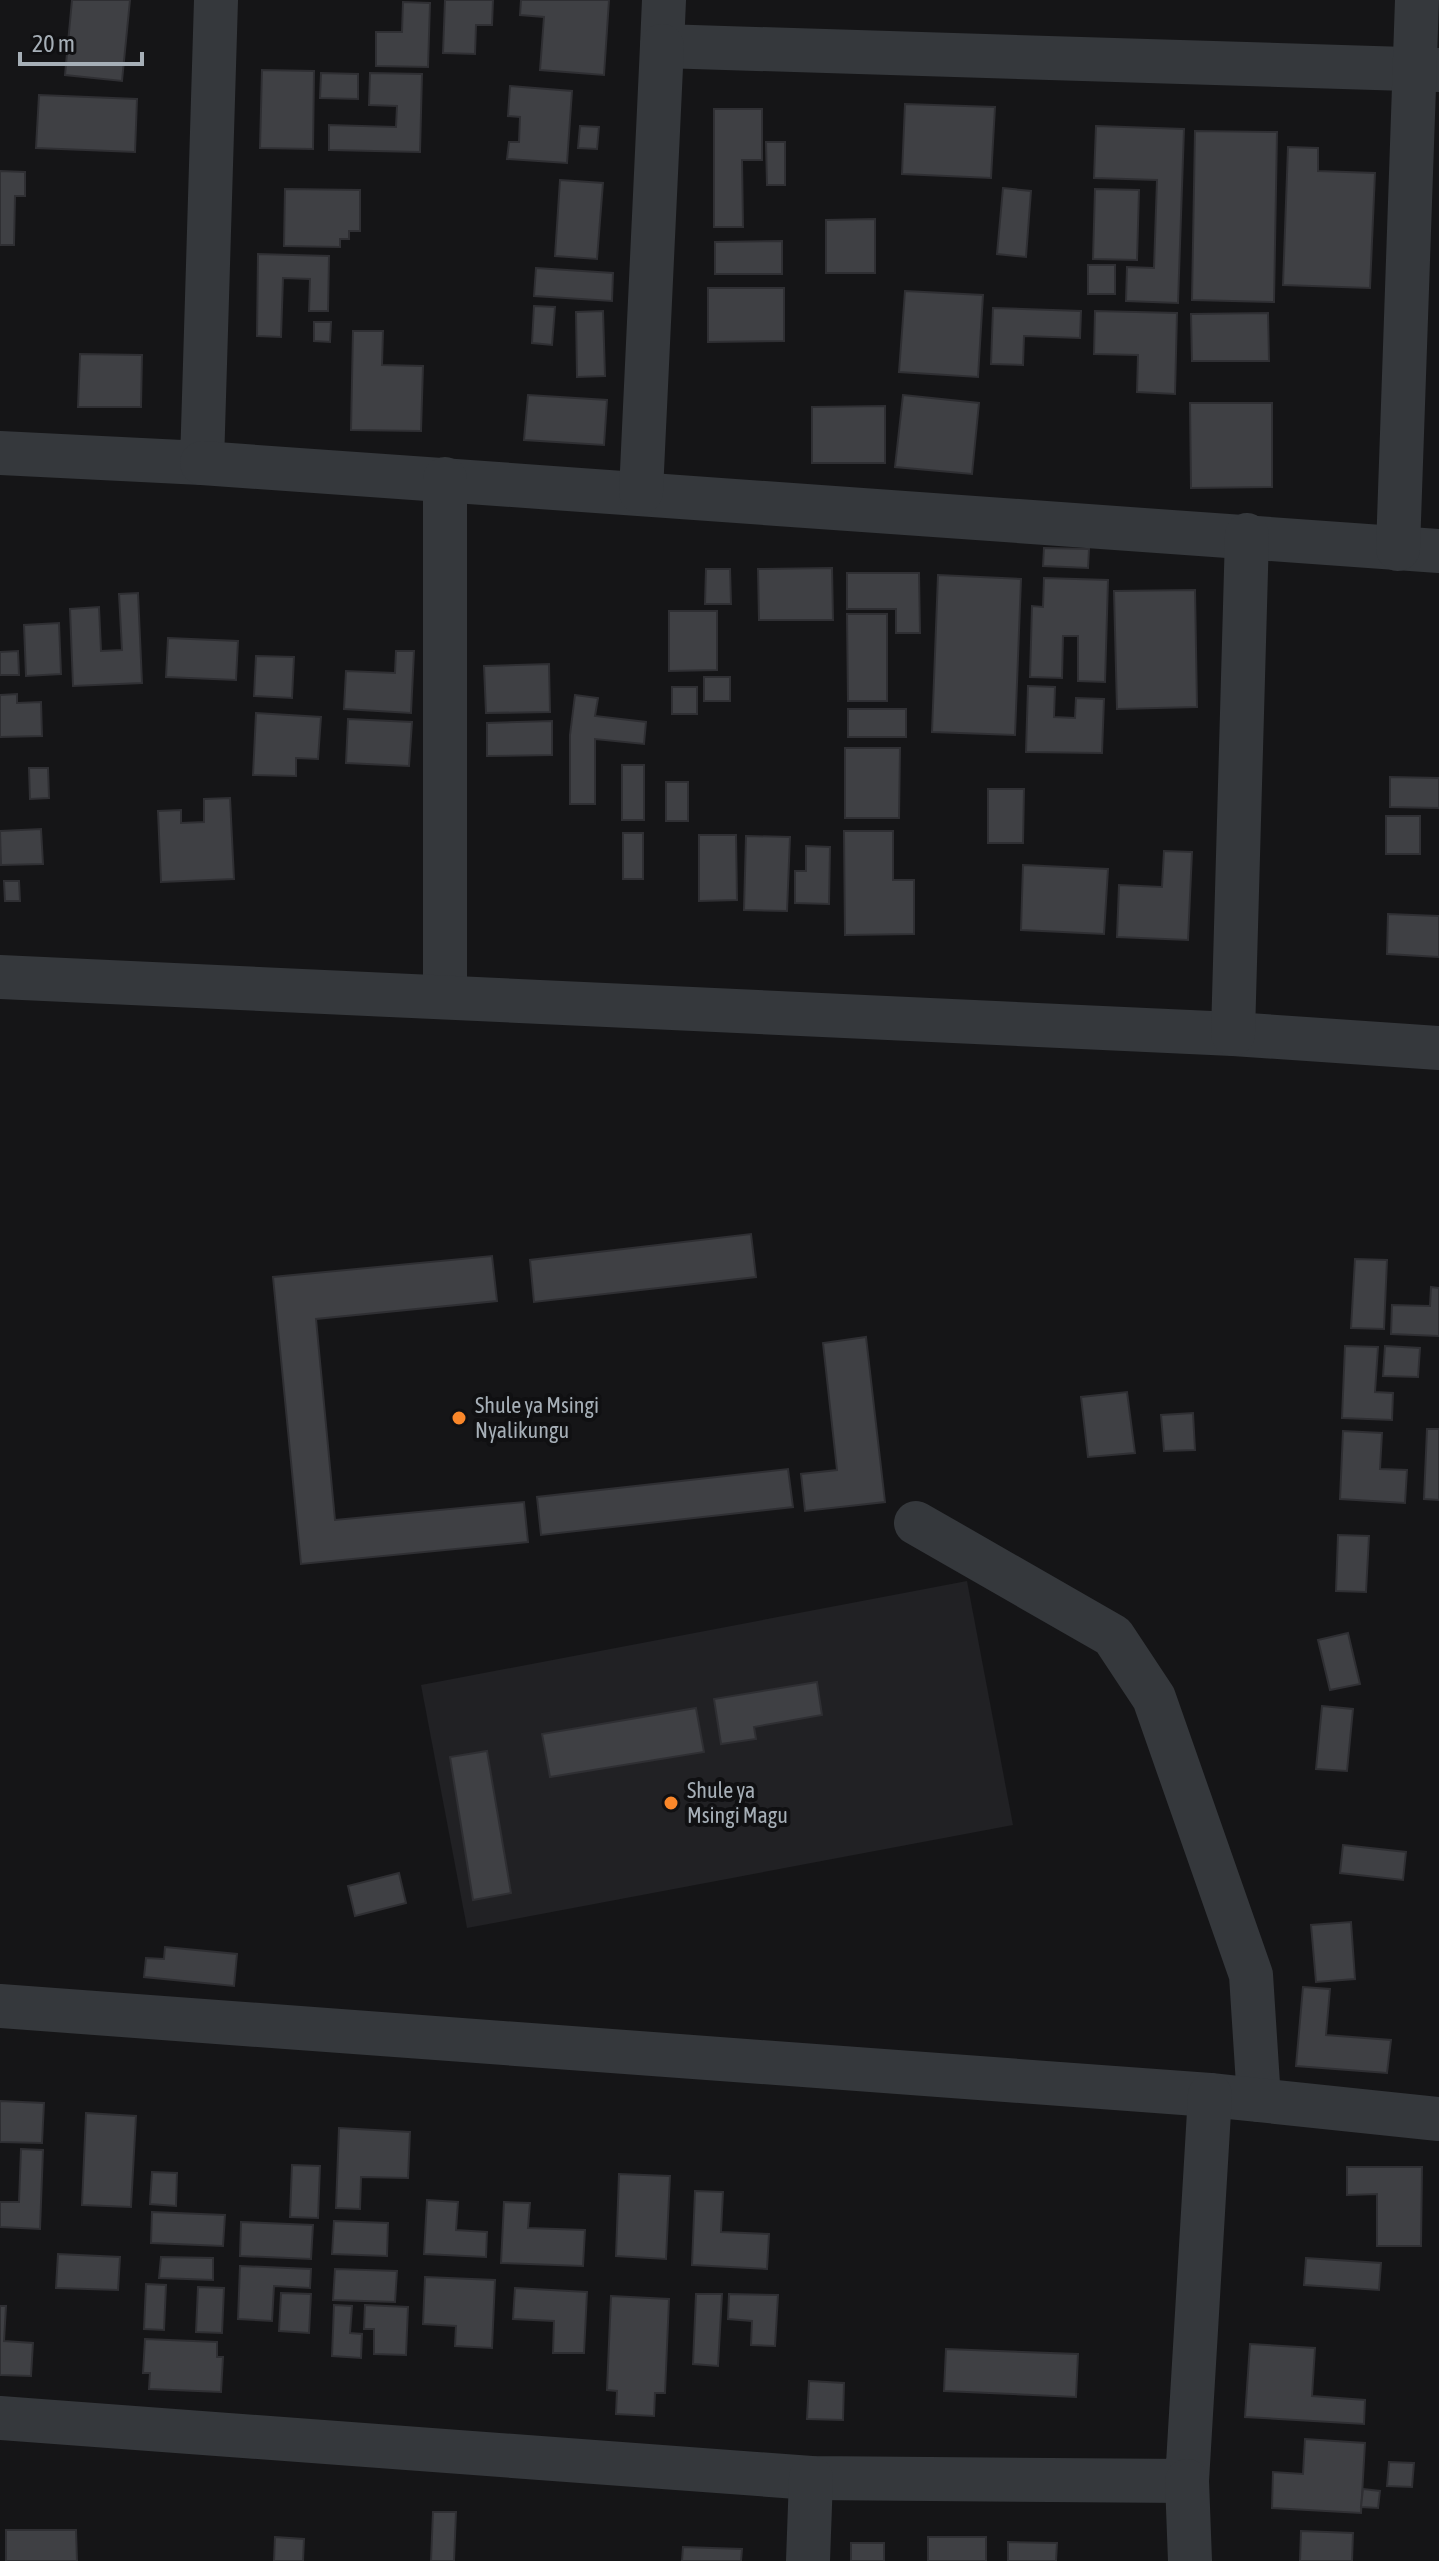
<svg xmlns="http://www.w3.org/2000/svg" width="1439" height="2561" font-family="'Asap Condensed',sans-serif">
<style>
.built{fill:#212124}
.building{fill:#3f4044;stroke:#2f2f33;stroke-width:2}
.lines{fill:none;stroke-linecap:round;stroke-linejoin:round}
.street{stroke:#35383c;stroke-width:44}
.poi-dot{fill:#fa872a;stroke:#101012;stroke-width:3}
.labels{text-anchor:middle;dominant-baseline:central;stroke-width:8;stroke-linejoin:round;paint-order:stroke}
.poi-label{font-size:22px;fill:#a6afb7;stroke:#101012;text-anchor:start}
</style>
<rect width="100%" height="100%" fill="#151517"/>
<path class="built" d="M 967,1581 L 1013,1825 L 467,1928 L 421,1685 Z"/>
<g class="building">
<path d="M 72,0 L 130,0 L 122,81 L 65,75 Z"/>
<path d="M 445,0 L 493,0 L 492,25 L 476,25 L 475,54 L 443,53 Z"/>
<path d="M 521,0 L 609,0 L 604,75 L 540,70 L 544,17 L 520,15 Z"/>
<path d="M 403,2 L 430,3 L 428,67 L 376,66 L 376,32 L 402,32 Z"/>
<path d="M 262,70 L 314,71 L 313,149 L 260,148 Z"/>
<path d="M 321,73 L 358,74 L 358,99 L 320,98 Z"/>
<path d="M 370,73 L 422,74 L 420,152 L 329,150 L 329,125 L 396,127 L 397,106 L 369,105 Z"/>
<path d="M 510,86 L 572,91 L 567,163 L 507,159 L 509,142 L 519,142 L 520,117 L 508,116 Z"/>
<path d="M 39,95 L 137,99 L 135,152 L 36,148 Z"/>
<path d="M 905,104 L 995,107 L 991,178 L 902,174 Z"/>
<path d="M 714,109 L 762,109 L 762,160 L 742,160 L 743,227 L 714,227 Z"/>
<path d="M 580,126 L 599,127 L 597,149 L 578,148 Z"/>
<path d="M 1096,126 L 1184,129 L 1178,303 L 1126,301 L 1127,267 L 1154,268 L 1157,180 L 1094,178 Z"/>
<path d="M 1195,131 L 1277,132 L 1274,302 L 1192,300 Z"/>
<path d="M 766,142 L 785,142 L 785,185 L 767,185 Z"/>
<path d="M 1288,147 L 1318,148 L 1318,171 L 1375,173 L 1370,288 L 1283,285 Z"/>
<path d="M 0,171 L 25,172 L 25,196 L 15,196 L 14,245 L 0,245 Z"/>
<path d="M 560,180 L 603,183 L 597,259 L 555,256 Z"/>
<path d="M 1003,188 L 1031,191 L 1026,257 L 997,254 Z"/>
<path d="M 285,189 L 360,190 L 360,231 L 349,231 L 349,239 L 340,239 L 340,247 L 284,246 Z"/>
<path d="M 1095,189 L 1139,190 L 1137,260 L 1093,259 Z"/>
<path d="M 875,219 L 875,273 L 826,273 L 826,220 Z"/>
<path d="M 782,241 L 782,274 L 715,274 L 715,242 Z"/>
<path d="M 258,254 L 329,256 L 328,311 L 309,311 L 310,279 L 283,278 L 281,337 L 257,336 Z"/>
<rect x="1088" y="265" width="27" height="29"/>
<path d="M 536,268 L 613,273 L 612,301 L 534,296 Z"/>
<path d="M 708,288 L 784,288 L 784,341 L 708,342 Z"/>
<path d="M 905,291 L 983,295 L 978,377 L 899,372 Z"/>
<path d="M 534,306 L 555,307 L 552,345 L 532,343 Z"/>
<path d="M 993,308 L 1081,311 L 1080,338 L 1024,336 L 1023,365 L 991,364 Z"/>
<path d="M 603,311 L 605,376 L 577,377 L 576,312 Z"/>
<path d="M 1095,311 L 1177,313 L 1175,394 L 1137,392 L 1138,355 L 1094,354 Z"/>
<path d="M 1268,313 L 1269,361 L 1192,361 L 1191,314 Z"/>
<path d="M 314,322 L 331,322 L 330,342 L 314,341 Z"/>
<path d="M 353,331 L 383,331 L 382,365 L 423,366 L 421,431 L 351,430 Z"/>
<path d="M 80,354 L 142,355 L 141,407 L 78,407 Z"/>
<path d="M 528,395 L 607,400 L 604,445 L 524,440 Z"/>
<path d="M 903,395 L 979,403 L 972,474 L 895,467 Z"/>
<path d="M 1190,403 L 1272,403 L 1272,487 L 1191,488 Z"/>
<path d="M 885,406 L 885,463 L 812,463 L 812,407 Z"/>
<path d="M 1044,548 L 1089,549 L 1088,568 L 1043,566 Z"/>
<path d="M 832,568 L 833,620 L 759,620 L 758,569 Z"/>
<path d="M 706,569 L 730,569 L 731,604 L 705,604 Z"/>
<path d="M 847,573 L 919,573 L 920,633 L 896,633 L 896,609 L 847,609 Z"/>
<path d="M 938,575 L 1021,579 L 1015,735 L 932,732 Z"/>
<path d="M 1044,578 L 1108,580 L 1105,682 L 1078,681 L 1078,636 L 1063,636 L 1062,678 L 1030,677 L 1032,606 L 1043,607 Z"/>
<path d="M 1195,590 L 1197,707 L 1117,709 L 1114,591 Z"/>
<path d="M 138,593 L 142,683 L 73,686 L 70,609 L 99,607 L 101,651 L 122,650 L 119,594 Z"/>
<path d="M 669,611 L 717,611 L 717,670 L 669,671 Z"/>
<path d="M 847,614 L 887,614 L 887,701 L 848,701 Z"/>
<path d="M 59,623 L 61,674 L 26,676 L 24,625 Z"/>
<path d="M 168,638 L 238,641 L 236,680 L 166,677 Z"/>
<path d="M 18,651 L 19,675 L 0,675 L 0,652 Z"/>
<path d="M 396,651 L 414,651 L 411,713 L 344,709 L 346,671 L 395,673 Z"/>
<path d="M 256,656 L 294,657 L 292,698 L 254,696 Z"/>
<path d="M 549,664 L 550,712 L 486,713 L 484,666 Z"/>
<rect x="704" y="677" width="26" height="24"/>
<path d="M 1028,686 L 1055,687 L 1054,717 L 1075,718 L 1076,698 L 1104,699 L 1102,753 L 1026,752 Z"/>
<rect x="672" y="687" width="25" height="27"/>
<path d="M 17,694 L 17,703 L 41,702 L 42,736 L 0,737 L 0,695 Z"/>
<path d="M 575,695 L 598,698 L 595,716 L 646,722 L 644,744 L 595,739 L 595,804 L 570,804 L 570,735 Z"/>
<rect x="848" y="709" width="58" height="28"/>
<path d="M 256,713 L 321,717 L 318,759 L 296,758 L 296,776 L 253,775 Z"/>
<path d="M 348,719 L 412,722 L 409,766 L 346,763 Z"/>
<path d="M 552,721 L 552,755 L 487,756 L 487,723 Z"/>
<path d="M 845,748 L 900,748 L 899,818 L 845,818 Z"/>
<rect x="622" y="765" width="22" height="55"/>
<path d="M 29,768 L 48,768 L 49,798 L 30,799 Z"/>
<path d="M 1390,777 L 1439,778 L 1439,808 L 1390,807 Z"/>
<rect x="666" y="782" width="22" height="39"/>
<path d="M 988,789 L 1024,789 L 1023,843 L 988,843 Z"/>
<path d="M 230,798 L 234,879 L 161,882 L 158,811 L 181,810 L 181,823 L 204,822 L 204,799 Z"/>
<rect x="1386" y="816" width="34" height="38"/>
<path d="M 41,829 L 43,864 L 1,865 L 0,831 Z"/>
<path d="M 844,831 L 893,831 L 893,880 L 914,880 L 914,934 L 845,935 Z"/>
<rect x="623" y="833" width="20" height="46"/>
<path d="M 699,835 L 736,835 L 737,900 L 699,901 Z"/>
<path d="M 746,836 L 790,837 L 787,911 L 744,910 Z"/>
<path d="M 806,846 L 830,847 L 829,904 L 795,903 L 795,871 L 806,871 Z"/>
<path d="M 1164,851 L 1192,852 L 1188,940 L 1117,937 L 1119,885 L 1162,887 Z"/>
<path d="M 1023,865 L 1108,869 L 1104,934 L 1021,930 Z"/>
<path d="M 4,881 L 19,881 L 20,901 L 5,901 Z"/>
<path d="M 1388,914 L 1439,916 L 1439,957 L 1387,954 Z"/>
<path d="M 751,1234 L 756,1277 L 534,1302 L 530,1260 Z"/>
<path d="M 492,1256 L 497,1301 L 316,1319 L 335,1520 L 524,1502 L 528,1542 L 301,1564 L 273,1277 Z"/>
<path d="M 1355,1259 L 1387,1260 L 1384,1329 L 1351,1328 Z"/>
<path d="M 1431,1287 L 1439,1288 L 1439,1336 L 1391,1334 L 1392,1305 L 1430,1306 Z"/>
<path d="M 866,1337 L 885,1502 L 805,1511 L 801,1474 L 837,1470 L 823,1343 Z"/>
<path d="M 1345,1346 L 1378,1347 L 1375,1392 L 1393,1393 L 1392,1420 L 1342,1418 Z"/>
<path d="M 1385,1346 L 1420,1348 L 1418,1377 L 1383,1376 Z"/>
<path d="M 1127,1392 L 1135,1453 L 1088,1457 L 1081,1397 Z"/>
<path d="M 1193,1413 L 1195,1450 L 1164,1451 L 1161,1415 Z"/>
<path d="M 1427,1429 L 1439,1429 L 1439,1500 L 1424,1499 Z"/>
<path d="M 1343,1431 L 1382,1433 L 1380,1469 L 1407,1470 L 1405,1503 L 1340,1499 Z"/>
<path d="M 788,1469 L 793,1507 L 541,1535 L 537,1497 Z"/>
<path d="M 1338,1535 L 1369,1536 L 1366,1592 L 1336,1591 Z"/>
<path d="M 1348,1633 L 1360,1684 L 1330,1690 L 1318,1640 Z"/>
<path d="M 817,1682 L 822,1715 L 754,1727 L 756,1739 L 721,1744 L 714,1699 Z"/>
<path d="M 1322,1706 L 1353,1709 L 1347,1771 L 1316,1769 Z"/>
<path d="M 696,1708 L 704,1752 L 550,1777 L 542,1734 Z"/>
<path d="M 487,1751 L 511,1893 L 473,1900 L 450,1757 Z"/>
<path d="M 1343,1845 L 1406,1852 L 1403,1880 L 1340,1873 Z"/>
<path d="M 399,1873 L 406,1903 L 355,1916 L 348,1886 Z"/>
<path d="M 1351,1922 L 1355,1979 L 1316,1982 L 1311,1925 Z"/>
<path d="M 165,1947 L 237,1954 L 234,1986 L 144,1977 L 146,1958 L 164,1959 Z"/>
<path d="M 1303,1987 L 1330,1989 L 1326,2035 L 1391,2040 L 1387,2073 L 1296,2066 Z"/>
<path d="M 0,2101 L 44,2103 L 42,2143 L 0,2142 Z"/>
<path d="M 86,2113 L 136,2116 L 131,2207 L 82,2205 Z"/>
<path d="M 339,2128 L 410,2132 L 408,2178 L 361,2177 L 360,2209 L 336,2208 Z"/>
<path d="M 21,2149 L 43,2150 L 40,2229 L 0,2227 L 0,2202 L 19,2202 Z"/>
<path d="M 292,2165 L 320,2166 L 318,2218 L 290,2217 Z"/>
<path d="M 1347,2167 L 1422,2167 L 1421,2246 L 1377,2246 L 1377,2194 L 1347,2195 Z"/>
<path d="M 152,2172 L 177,2173 L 176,2206 L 150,2204 Z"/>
<path d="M 619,2174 L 670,2176 L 666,2259 L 616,2256 Z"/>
<path d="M 695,2191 L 723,2192 L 721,2232 L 769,2234 L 767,2269 L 692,2265 Z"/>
<path d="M 427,2200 L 458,2202 L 456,2230 L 487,2232 L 486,2257 L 424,2254 Z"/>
<path d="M 504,2202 L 530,2203 L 528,2228 L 585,2230 L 583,2266 L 501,2263 Z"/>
<path d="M 152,2212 L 225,2215 L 223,2246 L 151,2243 Z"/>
<path d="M 334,2221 L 388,2223 L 387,2256 L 332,2254 Z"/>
<path d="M 241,2222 L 313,2225 L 311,2259 L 240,2256 Z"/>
<path d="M 58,2254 L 120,2257 L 118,2290 L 56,2288 Z"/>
<path d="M 161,2257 L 213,2258 L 213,2280 L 159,2278 Z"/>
<path d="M 1306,2258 L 1381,2263 L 1379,2290 L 1304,2285 Z"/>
<path d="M 240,2266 L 311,2269 L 310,2288 L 274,2286 L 272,2321 L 238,2319 Z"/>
<path d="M 335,2269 L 397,2271 L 395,2302 L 333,2300 Z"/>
<path d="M 425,2277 L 495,2280 L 492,2348 L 455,2346 L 456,2326 L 423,2324 Z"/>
<path d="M 146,2284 L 166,2285 L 164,2330 L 144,2329 Z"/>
<path d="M 198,2287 L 224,2288 L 222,2333 L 196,2332 Z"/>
<path d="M 515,2288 L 587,2292 L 584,2353 L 553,2353 L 554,2321 L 513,2319 Z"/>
<path d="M 281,2293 L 311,2294 L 309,2333 L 279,2331 Z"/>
<path d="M 696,2294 L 722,2294 L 718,2366 L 693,2364 Z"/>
<path d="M 729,2294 L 778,2295 L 775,2346 L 751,2345 L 752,2321 L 728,2319 Z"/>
<path d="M 611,2296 L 669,2299 L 665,2393 L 655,2393 L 654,2416 L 616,2414 L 617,2391 L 607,2390 Z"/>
<path d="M 334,2305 L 352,2306 L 350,2333 L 362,2334 L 361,2358 L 332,2356 Z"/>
<path d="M 365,2305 L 408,2307 L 406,2355 L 374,2354 L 374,2329 L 364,2329 Z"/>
<path d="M 0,2306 L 6,2306 L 4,2341 L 33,2343 L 31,2376 L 0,2375 Z"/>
<path d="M 145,2339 L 217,2342 L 217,2357 L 223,2357 L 221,2392 L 149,2389 L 150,2373 L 143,2373 Z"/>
<path d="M 1250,2344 L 1315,2348 L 1312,2396 L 1365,2400 L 1364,2424 L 1245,2417 Z"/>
<path d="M 946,2349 L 1078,2354 L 1076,2397 L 944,2391 Z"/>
<path d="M 809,2381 L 844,2383 L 843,2420 L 807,2419 Z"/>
<path d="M 1305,2439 L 1365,2443 L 1361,2513 L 1272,2508 L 1273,2472 L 1303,2474 Z"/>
<path d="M 1389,2462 L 1414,2463 L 1412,2487 L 1387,2486 Z"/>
<path d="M 1363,2489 L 1380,2491 L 1378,2508 L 1361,2507 Z"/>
<path d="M 433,2512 L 456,2512 L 454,2561 L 431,2561 Z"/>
<path d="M 6,2530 L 76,2530 L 77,2561 L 6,2561 Z"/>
<path d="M 1301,2531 L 1353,2533 L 1352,2561 L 1300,2561 Z"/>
<path d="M 275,2537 L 304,2539 L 303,2561 L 274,2561 Z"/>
<rect x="928" y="2537" width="58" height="24"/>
<path d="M 1008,2542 L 1057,2543 L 1056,2561 L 1008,2561 Z"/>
<rect x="851" y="2543" width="33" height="18"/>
<path d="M 683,2547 L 742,2549 L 741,2561 L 682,2561 Z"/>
</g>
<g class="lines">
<g class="street">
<path d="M 664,0 L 662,46 L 1439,70"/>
<path d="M 0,453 L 202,463 L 216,0"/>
<path d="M 202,463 L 1439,551"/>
<path d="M 445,479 L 445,997"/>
<path d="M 641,492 L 662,46"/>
<path d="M 1398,549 L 1417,0"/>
<path d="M 0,977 L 1233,1034 L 1439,1048"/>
<path d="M 1233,1034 L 1247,535"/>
<path d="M 916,1523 L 1113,1636 L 1154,1698 L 1251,1975 L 1259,2100"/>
<path d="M 0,2006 L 1210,2095 L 1439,2119"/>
<path d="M 0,2418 L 811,2478 L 1187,2481 L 1210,2095"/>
<path d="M 1187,2481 L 1190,2561"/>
<path d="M 808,2561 L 811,2478"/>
</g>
</g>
<g class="poi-dot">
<circle cx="459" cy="1418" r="8"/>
<circle cx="671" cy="1803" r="8"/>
</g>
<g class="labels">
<g class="poi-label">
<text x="475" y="1405">Shule ya Msingi<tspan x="475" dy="25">Nyalikungu</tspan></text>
<text x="687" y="1790">Shule ya<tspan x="687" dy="25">Msingi Magu</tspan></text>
</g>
</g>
<path d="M20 52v12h122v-12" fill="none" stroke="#a6afb7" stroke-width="4"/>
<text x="32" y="52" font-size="24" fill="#a6afb7" stroke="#101012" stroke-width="6" paint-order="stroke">20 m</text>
</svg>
